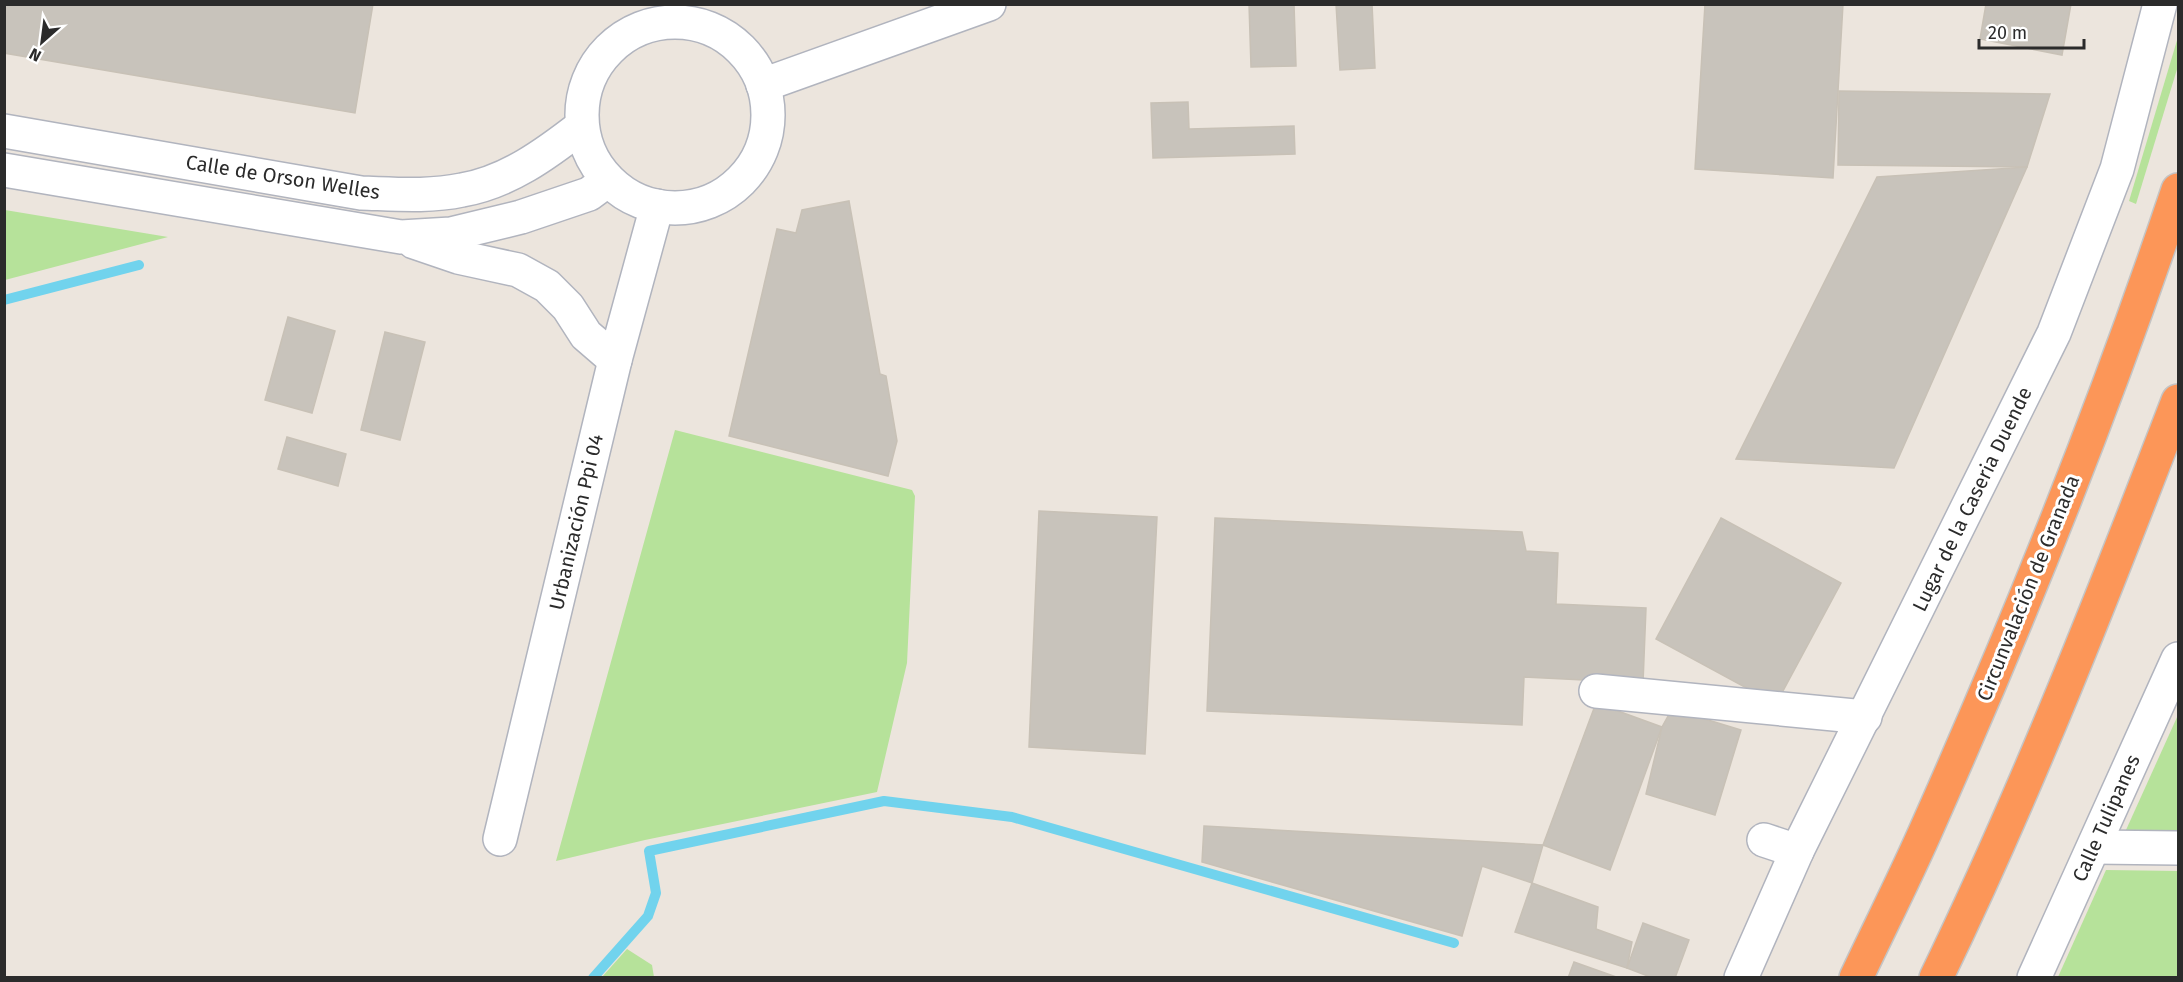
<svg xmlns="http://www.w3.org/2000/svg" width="2183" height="982" font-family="'Fira Sans',sans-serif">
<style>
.green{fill:#b6e29a}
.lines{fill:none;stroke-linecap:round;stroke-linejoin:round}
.stream{stroke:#71d3ed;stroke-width:10}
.building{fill:#c8c3bb;stroke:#c8c1b6;stroke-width:1.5}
.minor-casing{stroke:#b1b4be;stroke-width:36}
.highway-casing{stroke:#c4c4c4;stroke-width:36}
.minor{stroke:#fff;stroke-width:33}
.highway{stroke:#fc9658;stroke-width:33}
.labels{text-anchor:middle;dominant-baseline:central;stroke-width:6;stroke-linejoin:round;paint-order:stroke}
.street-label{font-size:20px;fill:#2b2b2b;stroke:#fff}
</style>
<rect width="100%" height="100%" fill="#ece5dd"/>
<g class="green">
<path d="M 2178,37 L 2178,66 L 2136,204 L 2129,201 Z"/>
<path d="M 5,210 L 168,237 L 5,280 Z"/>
<path d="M 675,430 L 912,490 L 915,496 L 907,663 L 877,792 L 645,840 L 556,861 Z"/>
<path d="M 2178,715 L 2178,830 L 2126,830 Z"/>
<path d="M 2106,870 L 2178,871 L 2178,977 L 2058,977 Z"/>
<path d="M 627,949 L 652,965 L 654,977 L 602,977 Z"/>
</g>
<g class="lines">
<g class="stream">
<path d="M 4,300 L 139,265"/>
<path d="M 593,978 L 648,916 L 656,893 L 649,851 L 884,801 L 1012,817 L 1454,943"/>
</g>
</g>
<g class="building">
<path d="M 4,4 L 373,4 L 355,113 L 4,53 Z"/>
<path d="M 1249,4 L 1294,4 L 1296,66 L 1251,67 Z"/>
<path d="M 1336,4 L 1372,4 L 1375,68 L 1340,70 Z"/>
<path d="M 1705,4 L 1843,4 L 1833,178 L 1695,169 Z"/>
<path d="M 1986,4 L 2071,4 L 2062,55 L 1980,39 Z"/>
<path d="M 1839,91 L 2050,94 L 2027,167 L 1838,165 Z"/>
<path d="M 1188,102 L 1189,129 L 1294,126 L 1295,154 L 1153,158 L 1151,103 Z"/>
<path d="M 2027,167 L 1894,468 L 1736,459 L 1877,177 Z"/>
<path d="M 849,201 L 880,374 L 886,376 L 897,441 L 888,476 L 729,436 L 777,229 L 796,233 L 802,210 Z"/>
<path d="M 288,317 L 335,331 L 312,413 L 265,400 Z"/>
<path d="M 385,332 L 425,342 L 400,440 L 361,430 Z"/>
<path d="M 287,437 L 346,454 L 338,486 L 278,469 Z"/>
<path d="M 1039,511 L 1157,517 L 1145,754 L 1029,747 Z"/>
<path d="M 1215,518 L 1522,532 L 1526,551 L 1558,553 L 1556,604 L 1646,608 L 1643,683 L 1524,677 L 1522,725 L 1207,711 Z"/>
<path d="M 1721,518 L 1841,583 L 1776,704 L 1656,639 Z"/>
<path d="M 1596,703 L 1662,727 L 1610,870 L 1543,845 Z"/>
<path d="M 1672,709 L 1741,730 L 1715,815 L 1646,794 L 1662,727 Z"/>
<path d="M 1204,826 L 1543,845 L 1532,883 L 1482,866 L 1462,936 L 1202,862 Z"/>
<path d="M 1532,883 L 1598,907 L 1596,929 L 1632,942 L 1627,968 L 1515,932 Z"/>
<path d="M 1643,923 L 1689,940 L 1675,978 L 1653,978 L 1627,968 Z"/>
<path d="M 1574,962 L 1619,978 L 1568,978 Z"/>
</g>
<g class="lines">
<g class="minor-casing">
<g id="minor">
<circle cx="675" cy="115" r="93"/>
<path d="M 763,85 L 989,4"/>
<path d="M 4,131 L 361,193 C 395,194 429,197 462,190 C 508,182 546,154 582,126"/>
<path d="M 4,170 L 401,237 L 451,234 L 521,217 L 589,194 L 608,180"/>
<path d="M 414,242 L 458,257 L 518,270 L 547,286 L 568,307 L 586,335 L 615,360"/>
<path d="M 1596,691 L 1865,717"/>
<path d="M 500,839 L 615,360 L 657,206"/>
<path d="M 1764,840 L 1797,851"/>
<path d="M 2094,847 L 2178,848"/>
<path d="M 1741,978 L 1797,851 L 2054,333 L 2117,169 L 2160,4"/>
<path d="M 2034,978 L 2178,659"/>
</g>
</g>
<g class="highway-casing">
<g id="highway">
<path d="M 1856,978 C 1879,929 1904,880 1926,830 C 2019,621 2105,408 2178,190"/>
<path d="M 1936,978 C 2027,790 2103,596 2178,401"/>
</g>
</g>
<use href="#minor" class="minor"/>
<use href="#highway" class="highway"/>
</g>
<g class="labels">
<g class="street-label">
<text transform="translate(283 177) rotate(9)">Calle de Orson Welles</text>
<text transform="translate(1972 499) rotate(-64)">Lugar de la Caseria Duende</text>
<text transform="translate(576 522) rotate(-77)">Urbanización Ppi 04</text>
<text transform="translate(2028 588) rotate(-68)">Circunvalación de Granada</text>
<text transform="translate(2106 818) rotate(-66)">Calle Tulipanes</text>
</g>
</g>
<rect width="2183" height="982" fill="none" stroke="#2b2b2b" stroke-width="12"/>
<g transform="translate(42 42) rotate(208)" stroke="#ffffff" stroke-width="4.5" paint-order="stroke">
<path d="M0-4.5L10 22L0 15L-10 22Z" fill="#2b2b2b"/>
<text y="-9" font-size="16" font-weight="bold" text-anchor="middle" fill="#2b2b2b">N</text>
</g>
<path d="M1979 39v9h105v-9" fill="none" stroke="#2b2b2b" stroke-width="3"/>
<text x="1988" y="39" font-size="18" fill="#2b2b2b" stroke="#ffffff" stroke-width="4.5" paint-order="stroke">20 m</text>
</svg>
